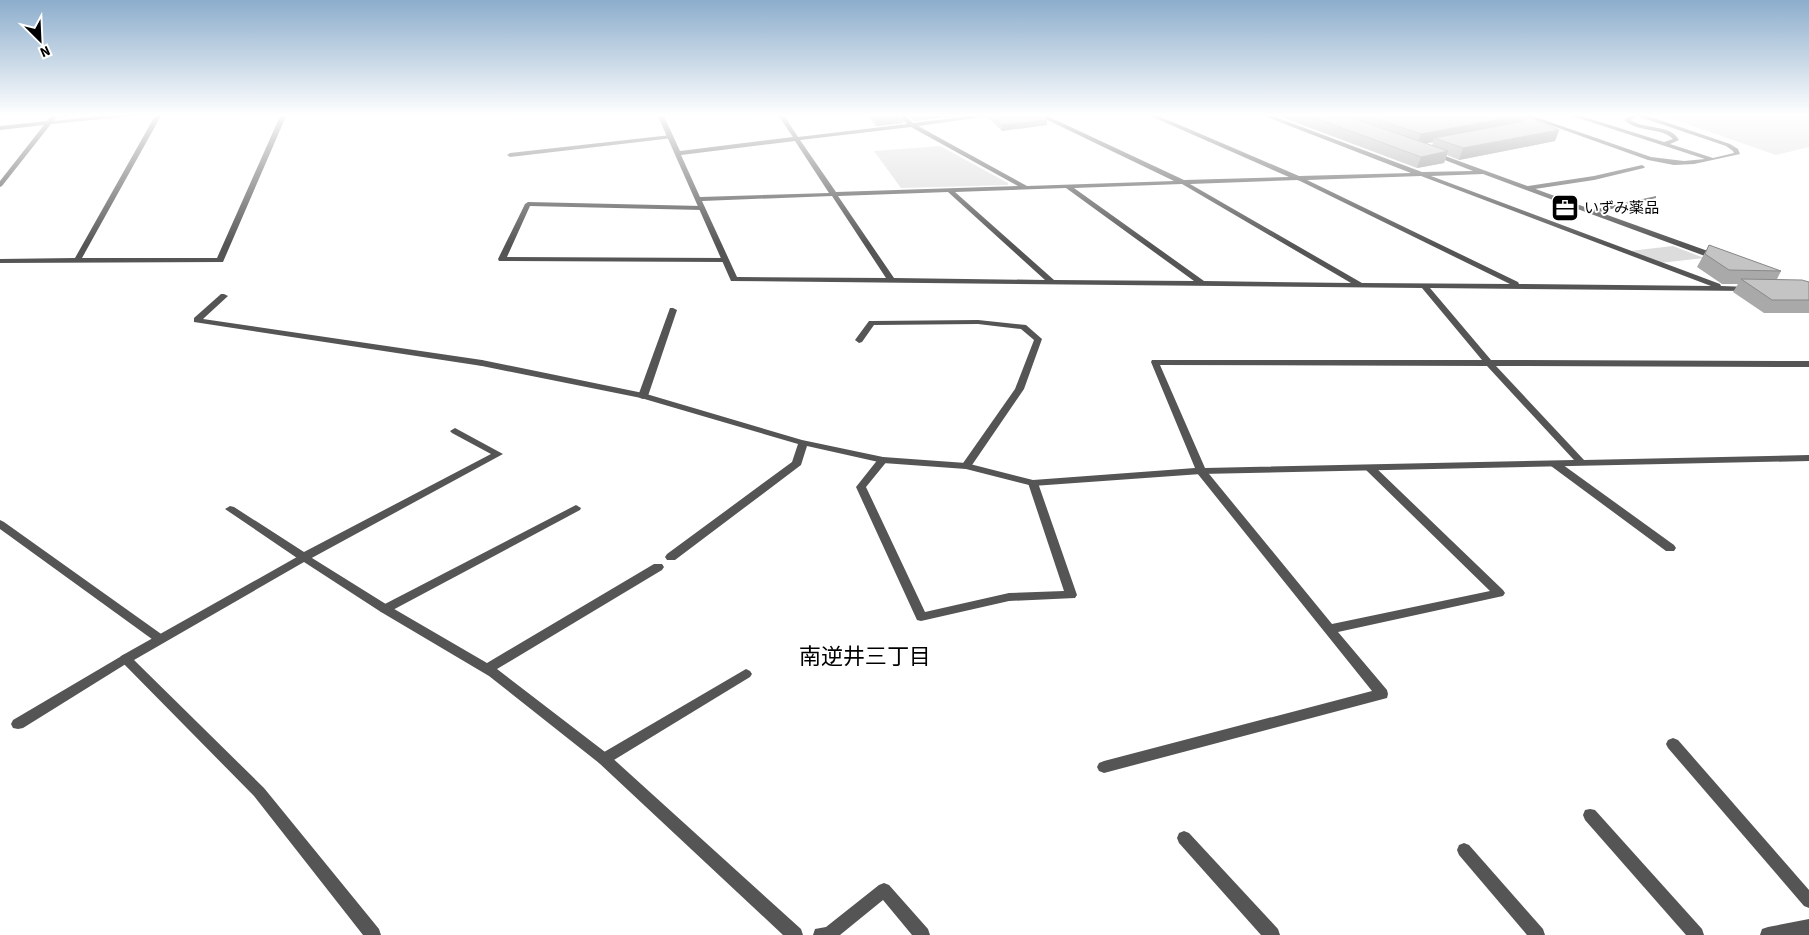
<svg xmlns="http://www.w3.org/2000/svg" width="1809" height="935" font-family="'Source Sans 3','Noto Sans JP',sans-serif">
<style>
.green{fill:#dcdcdc}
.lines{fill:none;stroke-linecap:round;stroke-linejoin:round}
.lane{fill:#555;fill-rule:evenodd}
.street{fill:#555;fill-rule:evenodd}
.wall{fill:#a9a9a9;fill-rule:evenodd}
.shaded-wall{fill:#898989}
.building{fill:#c4c4c4;stroke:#898989}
.labels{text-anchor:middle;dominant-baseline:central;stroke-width:4;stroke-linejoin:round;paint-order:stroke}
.far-poi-label{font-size:15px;fill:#000;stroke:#fff;text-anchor:start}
.near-neighbourhood-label{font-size:22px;fill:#000;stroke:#fff}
</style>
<rect width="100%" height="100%" fill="#fff"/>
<g class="green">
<path d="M 1658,114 L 1809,114 L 1809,147 L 1776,155 Z"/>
<path d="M 940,146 L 1008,183 L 1008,185 L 901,188 L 874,151 Z"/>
<path d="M 1673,246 L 1704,258 L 1660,263 L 1630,251 Z"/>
</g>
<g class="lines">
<g class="lane">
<path d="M 1519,114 L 1527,114 L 1651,157 L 1684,161 L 1705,159 L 1566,114 L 1575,114 L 1664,142 L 1673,139 C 1662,127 1638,133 1624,120 L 1633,114 L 1642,114 L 1730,144 L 1738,149 L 1740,154 L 1694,164 L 1674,165 L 1648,160 ZM 1637,116 L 1726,146 L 1733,151 L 1734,153 L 1713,158 L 1670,144 L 1679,140 C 1671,124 1644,130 1631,120 Z"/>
<path d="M 671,135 L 673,136 L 673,138 L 510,157 L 507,155 L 510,153 Z"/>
<path d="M 1642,165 L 1645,167 L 1644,168 L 1594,180 L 1528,190 L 1525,188 L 1528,186 L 1594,176 Z"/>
<path d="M 528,202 L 702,206 L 705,208 L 702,210 L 530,206 L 507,257 L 725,258 L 729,260 L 725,262 L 499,261 L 498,259 L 525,204 Z"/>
<path d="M 221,294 L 224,294 L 228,296 L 203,319 L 482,360 L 486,363 L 482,366 L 194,322 L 194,318 Z"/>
<path d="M 670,308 L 673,308 L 677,310 L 648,396 L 643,399 L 640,398 L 638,396 Z"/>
<path d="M 978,320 L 1026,325 L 1042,339 L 1024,389 L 970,468 L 966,469 L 961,466 L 1015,389 L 1034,340 L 1021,329 L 978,324 L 874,325 L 862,342 L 859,343 L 855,340 L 869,321 L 872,321 Z"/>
<path d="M 455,428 L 503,454 L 308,560 L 300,560 L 225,509 L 230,506 L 234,507 L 304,552 L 491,454 L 452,433 L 450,431 Z"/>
<path d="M 883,457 L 888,460 L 866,487 L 925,612 L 1009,593 L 1064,591 L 1028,483 L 1033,480 L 1038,483 L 1077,595 L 1075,598 L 1009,601 L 921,621 L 917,620 L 856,487 L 879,458 Z"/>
<path d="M 1555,461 L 1559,462 L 1674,545 L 1676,548 L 1674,551 L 1666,551 L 1551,466 L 1550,464 Z"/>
<path d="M 1370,465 L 1374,466 L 1503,590 L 1505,593 L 1503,596 L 1338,632 L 1387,690 L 1388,694 L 1387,698 L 1104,773 L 1099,771 L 1097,767 L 1099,763 L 1104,761 L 1372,691 L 1197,473 L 1196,471 L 1197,469 L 1205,469 L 1332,624 L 1490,591 L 1366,470 L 1365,468 Z"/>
<path d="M 576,505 L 581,508 L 580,510 L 389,612 L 385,613 L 381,612 L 379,609 L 381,606 Z"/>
<path d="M 0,520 L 4,522 L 164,636 L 166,639 L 164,642 L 160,644 L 156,642 L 0,529 Z"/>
<path d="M 125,654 L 129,656 L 131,659 L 129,662 L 23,728 L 18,729 L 13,728 L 11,724 L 13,720 Z"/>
<path d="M 746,669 L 750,671 L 752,674 L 750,677 L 609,763 L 604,765 L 599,763 L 597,759 L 599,755 Z"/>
<path d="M 1673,738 L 1678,740 L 1809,890 L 1809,908 L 1804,906 L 1668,748 L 1666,744 L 1668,740 Z"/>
<path d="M 1590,809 L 1595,810 L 1702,929 L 1704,935 L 1686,935 L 1585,820 L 1583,815 L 1585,810 Z"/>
<path d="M 1184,831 L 1189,833 L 1278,929 L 1280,935 L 1261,935 L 1179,843 L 1177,838 L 1179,833 Z"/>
<path d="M 1464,843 L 1469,845 L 1543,929 L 1545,935 L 1527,935 L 1459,855 L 1457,850 L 1459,845 Z"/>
</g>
<g class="street">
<path d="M 53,114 L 59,114 L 54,121 L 117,114 L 137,114 L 134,116 L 51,124 L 2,186 L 0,187 L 0,181 L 44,125 L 0,130 L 0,126 L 47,121 Z"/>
<path d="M 156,114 L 162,114 L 82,258 L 217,258 L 281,114 L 287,114 L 223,262 L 0,263 L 0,259 L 75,258 Z"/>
<path d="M 657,114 L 663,114 L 680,151 L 793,137 L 777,114 L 783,114 L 798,137 L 907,124 L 897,114 L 903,114 L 913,123 L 987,114 L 1004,114 L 918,126 L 1027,186 L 1174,181 L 1035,114 L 1043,114 L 1184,180 L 1289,177 L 1146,114 L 1154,114 L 1299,176 L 1411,173 L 1259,114 L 1267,114 L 1422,172 L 1473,171 L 1432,155 L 1431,154 L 1434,152 L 1593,210 L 1656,196 L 1656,198 L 1599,212 L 1719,255 L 1719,259 L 1713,259 L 1483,174 L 1431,176 L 1720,284 L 1721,286 L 1749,287 L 1753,289 L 1752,291 L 1430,288 L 1491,360 L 1809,361 L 1809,367 L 1496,366 L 1584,460 L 1809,455 L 1809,461 L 1201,474 L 1033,486 L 966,469 L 883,463 L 807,446 L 801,465 L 675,560 L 667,560 L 665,557 L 667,554 L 792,462 L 798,444 L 641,398 L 482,366 L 479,365 L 478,363 L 479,361 L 482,360 L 643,393 L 802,440 L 883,457 L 966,463 L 1033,480 L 1195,468 L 1151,362 L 1152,360 L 1482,360 L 1422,288 L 731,281 ZM 911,127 L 1018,186 L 836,192 L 800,140 ZM 795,141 L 829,193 L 700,197 L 681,155 ZM 1421,176 L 1711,286 L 1519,284 L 1518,282 L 1307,180 ZM 1297,180 L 1300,181 L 1510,284 L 1362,283 L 1190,184 ZM 1182,184 L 1351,283 L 1204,281 L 1074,188 ZM 1066,188 L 1194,281 L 1054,280 L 955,192 ZM 948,192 L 1045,280 L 894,278 L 838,196 ZM 832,196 L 886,278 L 737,277 L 702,201 ZM 1160,365 L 1487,366 L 1574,460 L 1205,468 Z"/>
<path d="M 304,553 L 389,606 L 487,663 L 654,564 L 662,564 L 664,567 L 662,570 L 497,669 L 609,755 L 801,929 L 803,935 L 783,935 L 599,763 L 489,676 L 381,612 L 304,562 L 134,660 L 264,788 L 379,929 L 381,935 L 363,935 L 254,796 L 119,659 L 121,656 Z"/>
<path d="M 884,883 L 889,885 L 928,929 L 930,935 L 912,935 L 883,900 L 840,935 L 813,935 L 815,929 L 826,927 L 879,885 Z"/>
<path d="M 1809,919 L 1809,935 L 1760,935 L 1762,929 L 1768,927 Z"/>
</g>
</g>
<g class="wall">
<path d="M 866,114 L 900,114 L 903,123 L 876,126 Z"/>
<path d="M 906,114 L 971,114 L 914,121 Z"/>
<path d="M 988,114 L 1040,114 L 1047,125 L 1002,131 L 988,118 Z"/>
<path d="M 1273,114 L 1522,114 L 1559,130 L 1555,141 L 1459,160 L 1447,155 L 1444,163 L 1417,168 ZM 1433,142 L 1432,146 L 1426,143 Z"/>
<path d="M 1709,245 L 1781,271 L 1777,279 L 1809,282 L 1809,313 L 1764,313 L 1733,292 L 1738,284 L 1722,284 L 1697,267 Z"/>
</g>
<g class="shaded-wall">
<path d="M 924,114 L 971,114 L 914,121 L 914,115 Z"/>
<path d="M 1522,115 L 1518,126 L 1434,138 L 1433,142 L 1417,145 L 1421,134 Z"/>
<path d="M 903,117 L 903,123 L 876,126 L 876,120 Z"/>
<path d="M 1047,120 L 1047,125 L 1002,131 L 1002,125 Z"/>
<path d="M 1559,130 L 1555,141 L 1459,160 L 1463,148 Z"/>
<path d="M 1448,151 L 1444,163 L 1417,168 L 1421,157 Z"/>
</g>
<g class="building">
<path d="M 871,114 L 900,114 L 903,117 L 876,120 Z"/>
<path d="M 912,114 L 924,114 L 914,115 Z"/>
<path d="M 990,114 L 1040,114 L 1047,120 L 1002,125 Z"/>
<path d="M 1304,114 L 1341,114 L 1448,151 L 1421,157 Z"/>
<path d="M 1362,114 L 1522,114 L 1559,130 L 1463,148 L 1434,138 L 1520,122 L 1524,120 L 1524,117 L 1522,115 L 1421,134 Z"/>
<path d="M 1709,245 L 1781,271 L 1729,270 L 1705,254 Z"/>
<path d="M 1741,279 L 1802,280 L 1809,282 L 1809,300 L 1772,300 Z"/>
</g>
<linearGradient id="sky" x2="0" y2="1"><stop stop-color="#8cadcc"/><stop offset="0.47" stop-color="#fff"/><stop offset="1" stop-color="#fff" stop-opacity="0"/></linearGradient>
<rect width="1809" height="245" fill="url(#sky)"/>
<defs>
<g id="office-square" transform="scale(1.4375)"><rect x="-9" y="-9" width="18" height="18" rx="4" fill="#000" stroke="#fff"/><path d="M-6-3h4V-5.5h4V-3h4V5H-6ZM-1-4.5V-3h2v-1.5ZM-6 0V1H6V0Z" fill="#fff"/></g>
</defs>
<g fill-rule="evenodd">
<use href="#office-square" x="1565" y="208"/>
</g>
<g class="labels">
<g class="far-poi-label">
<text x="1584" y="208">いずみ薬品</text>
</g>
<g class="near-neighbourhood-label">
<text x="865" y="657">南逆井三丁目</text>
</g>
</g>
<g transform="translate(40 40) rotate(156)" stroke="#ffffff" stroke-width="4" paint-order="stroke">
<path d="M0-4L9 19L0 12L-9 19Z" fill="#000000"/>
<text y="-8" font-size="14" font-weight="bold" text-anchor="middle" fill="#000000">N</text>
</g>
</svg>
